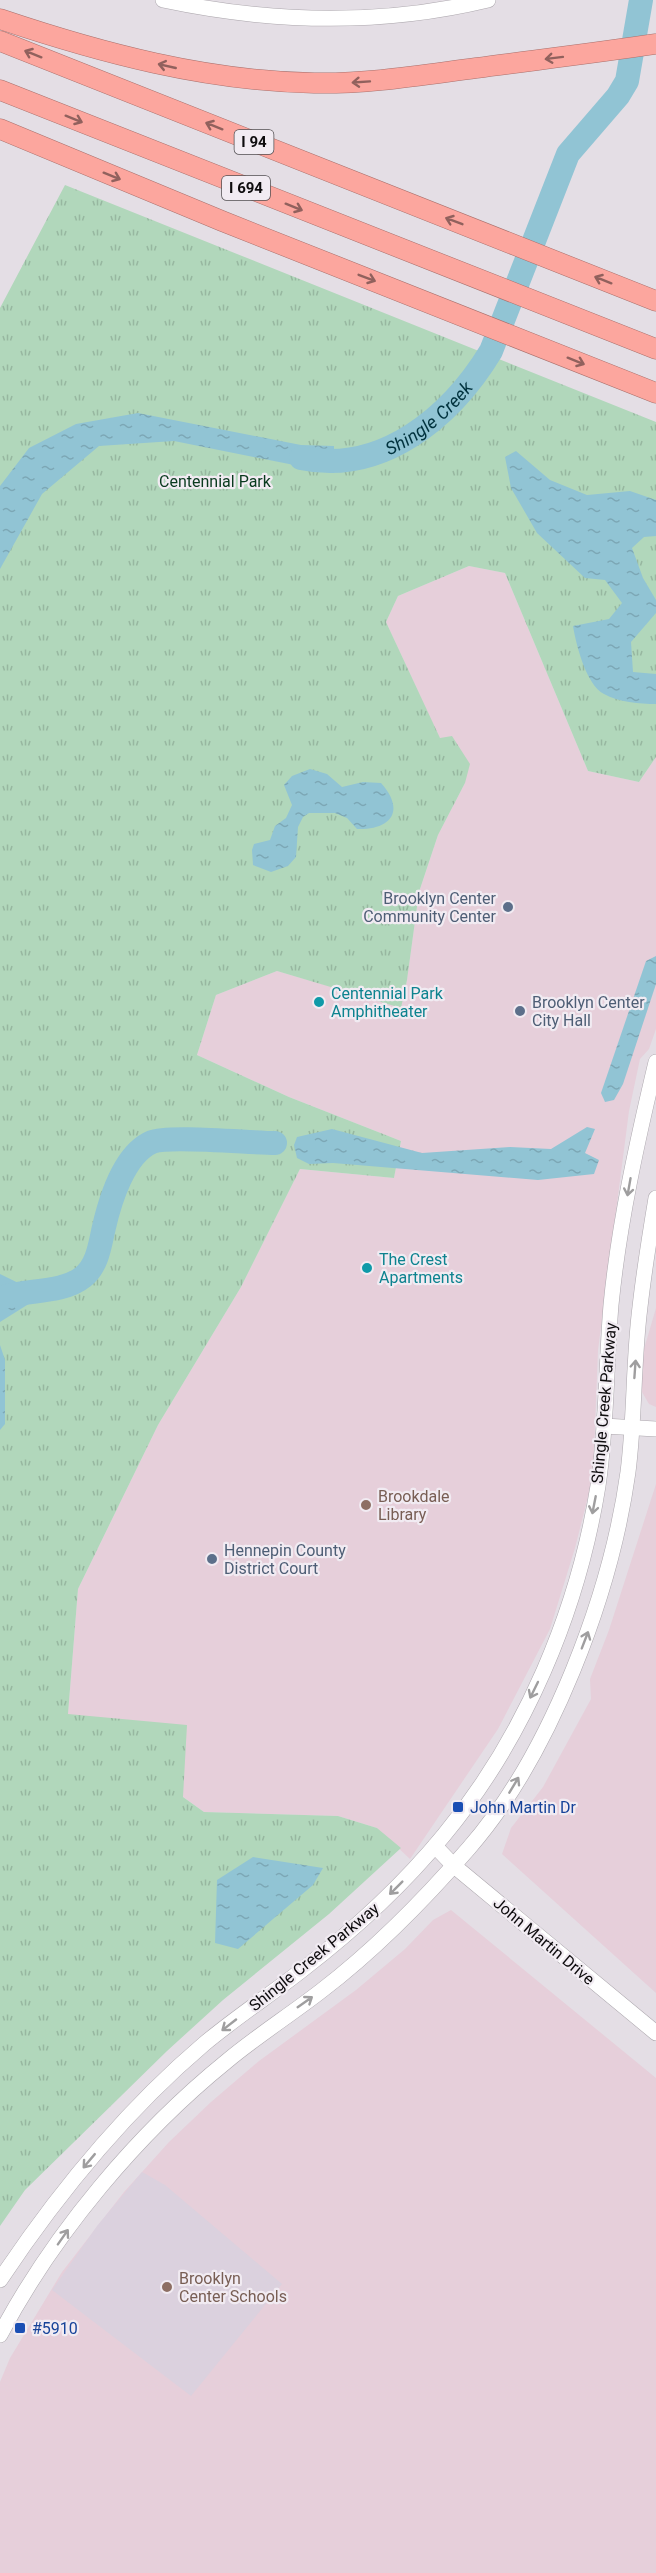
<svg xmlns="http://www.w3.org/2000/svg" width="656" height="2573" font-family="Roboto,sans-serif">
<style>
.commercial{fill:#e6cfda}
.built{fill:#dbd1de}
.park{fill:url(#park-tufts)}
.water{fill:url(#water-ripples)}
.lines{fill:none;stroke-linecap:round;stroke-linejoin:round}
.river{stroke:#91c4d4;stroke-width:24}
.secondary-casing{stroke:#aca7ad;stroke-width:16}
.highway-casing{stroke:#a9706c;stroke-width:21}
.secondary{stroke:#fff;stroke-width:15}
.highway{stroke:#fca69e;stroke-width:20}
.oneway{stroke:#91615d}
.oneway2{stroke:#9f9e9f}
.service-dot{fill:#5c6f8a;stroke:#f1ebf2;stroke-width:2}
.culture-dot{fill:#0f9aa8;stroke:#f1ebf2;stroke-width:2}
.education-dot{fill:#8d6e63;stroke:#f1ebf2;stroke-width:2}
.transit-dot{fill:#1a4fb4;stroke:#f1ebf2;stroke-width:2}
.labels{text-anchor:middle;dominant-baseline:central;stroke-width:4.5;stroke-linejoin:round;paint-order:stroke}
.shield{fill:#f1ebf2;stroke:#524f52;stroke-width:1.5}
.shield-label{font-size:15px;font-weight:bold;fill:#0e0c0e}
.park-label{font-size:16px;fill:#093a1e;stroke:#f1ebf2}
.service-label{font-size:16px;fill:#4e5e75;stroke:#f1ebf2;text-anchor:start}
.culture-label{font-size:16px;fill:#0d838f;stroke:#f1ebf2;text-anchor:start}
.street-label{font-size:16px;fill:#0e0c0e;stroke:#f1ebf2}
.education-label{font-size:16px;fill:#785e54;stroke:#f1ebf2;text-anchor:start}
.transit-label{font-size:16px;fill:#164399;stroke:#f1ebf2;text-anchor:start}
.water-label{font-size:18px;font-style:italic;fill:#00323e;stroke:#f1ebf2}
</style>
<defs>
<pattern id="park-tufts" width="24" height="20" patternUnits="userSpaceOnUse" patternTransform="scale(1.5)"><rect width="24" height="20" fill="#b1d7bb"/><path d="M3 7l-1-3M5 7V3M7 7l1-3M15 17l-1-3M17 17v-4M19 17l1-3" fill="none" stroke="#97b7a0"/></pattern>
<pattern id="water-ripples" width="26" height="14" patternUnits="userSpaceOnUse" patternTransform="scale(1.5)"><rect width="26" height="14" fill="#91c4d4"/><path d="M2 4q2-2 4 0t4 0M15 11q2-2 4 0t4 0" fill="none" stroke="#7ca7b5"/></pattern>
</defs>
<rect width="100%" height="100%" fill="#e4dee5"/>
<g class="commercial">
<path d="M 469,566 L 505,573 L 588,771 L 639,782 L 656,757 L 656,1029 L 649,1049 L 640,1059 L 629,1111 L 598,1350 L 593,1477 L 575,1548 L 550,1629 L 498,1729 L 410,1859 L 377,1828 L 338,1816 L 204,1812 L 68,1714 L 78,1589 L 158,1425 L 241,1287 L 300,1169 L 394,1178 L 401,1141 L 289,1097 L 197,1055 L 216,995 L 277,971 L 401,1007 L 407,979 L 419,892 L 438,835 L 465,783 L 444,739 L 440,739 L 386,622 L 398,596 Z"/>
<path d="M 656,1308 L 656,1407 L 649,1404 L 642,1392 L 640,1380 L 644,1349 Z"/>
<path d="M 656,1484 L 656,1993 L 502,1854 L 511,1828 L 543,1787 L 591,1699 L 590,1679 L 609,1630 Z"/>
<path d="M 451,1910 L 656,2078 L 656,2573 L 0,2573 L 0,2382 L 10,2358 L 62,2272 L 124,2192 L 169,2142 L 211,2102 L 259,2061 L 356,1990 L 405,1949 L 433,1920 Z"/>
</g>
<path class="built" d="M 142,2172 L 165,2185 L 282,2284 L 191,2396 L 52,2290 L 97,2226 Z"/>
<path class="park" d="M 65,185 L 656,422 L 656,757 L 639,782 L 588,771 L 505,573 L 469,566 L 398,596 L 386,622 L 440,738 L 452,736 L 470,764 L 465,783 L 438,835 L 419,892 L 407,980 L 401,1008 L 277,971 L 216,995 L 197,1055 L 289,1097 L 401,1141 L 394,1178 L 300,1169 L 241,1287 L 158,1425 L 78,1589 L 68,1714 L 187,1725 L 183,1797 L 204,1812 L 338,1816 L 377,1828 L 401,1848 L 329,1914 L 223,2000 L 167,2051 L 25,2190 L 0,2226 L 0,308 Z"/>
<g class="water">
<path d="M 138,413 L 301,445 L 334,446 L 334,473 L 174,441 L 99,446 L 42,494 L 0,569 L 0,486 L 29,448 L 76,424 Z"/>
<path d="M 516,451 L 550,480 L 587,495 L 630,491 L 656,500 L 656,536 L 644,537 L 632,548 L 643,578 L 656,600 L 656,613 L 631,642 L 633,672 L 656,674 L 656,704 C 640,704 618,702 604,694 C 586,685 576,644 573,626 L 609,619 L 622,603 L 605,580 L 585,578 L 537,533 L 511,488 L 505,457 Z"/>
<path d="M 310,769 L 327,774 L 342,787 L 363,782 L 381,783 C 406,811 391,830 357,829 L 347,818 L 335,813 L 309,813 L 303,817 L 298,827 L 296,857 L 288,866 L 271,872 L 253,865 L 252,850 L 254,844 L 270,840 L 275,826 L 286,818 L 292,805 L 284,785 L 292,776 Z"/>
<path d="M 656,956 L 656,984 L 623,1084 L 614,1100 L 605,1102 L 601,1093 L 646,961 Z"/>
<path d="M 587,1127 L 595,1129 L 585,1153 L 599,1160 L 594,1174 L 538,1180 L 333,1163 L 309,1164 L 297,1158 L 294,1145 L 297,1137 L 332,1129 L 422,1153 L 510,1147 L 551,1149 Z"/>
<path d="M 0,1274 L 43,1295 L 0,1322 Z"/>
<path d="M 0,1345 L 5,1360 L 5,1424 L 0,1430 Z"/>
<path d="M 253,1857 L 323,1868 L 313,1885 L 238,1949 L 215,1943 L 217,1880 Z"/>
</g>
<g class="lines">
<g class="river">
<path id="s1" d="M 301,458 C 382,475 451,417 491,351 L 568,154 L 618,96 L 627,81 L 641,0"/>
<path d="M 0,1298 C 26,1289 62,1294 83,1277 C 98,1265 100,1244 104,1227 C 110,1201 124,1154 152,1142 C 169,1135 251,1143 275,1143"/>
</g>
<g class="secondary-casing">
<g id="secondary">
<path d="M 163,0 C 271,23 380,26 488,0"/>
<path d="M 604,1426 L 656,1429"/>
<path d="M 435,1846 L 453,1865 L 656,2033"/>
<path d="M 0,2280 C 58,2193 124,2112 204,2044 C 235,2018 270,1995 302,1970 C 354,1930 403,1885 444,1835 C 525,1737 578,1611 598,1486 C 607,1426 606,1365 611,1305 C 619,1223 637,1142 656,1062"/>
<path d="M 0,2335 C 54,2233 138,2133 227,2061 C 257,2036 290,2015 321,1991 C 376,1949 424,1900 469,1848 C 551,1754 611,1594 628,1472 C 635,1417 633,1362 640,1307 C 644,1271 650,1234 656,1198"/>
</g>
</g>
<g class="highway-casing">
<g id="highway">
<path d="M 0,19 C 101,53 206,81 314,83 C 369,84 422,75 476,68 C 536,60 596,53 656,44"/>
<path d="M 0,41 L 656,301"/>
<path d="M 0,90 L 656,349"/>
<path d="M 0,129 L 222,221 L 656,393"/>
</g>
</g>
<use href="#secondary" class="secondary"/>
<use href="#highway" class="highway"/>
</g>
<defs><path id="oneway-shaft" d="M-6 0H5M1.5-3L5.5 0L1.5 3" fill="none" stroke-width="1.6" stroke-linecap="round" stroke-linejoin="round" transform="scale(1.5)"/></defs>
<g class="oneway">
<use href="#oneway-shaft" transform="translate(33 54) rotate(-158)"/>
<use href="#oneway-shaft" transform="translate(554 58) rotate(173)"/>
<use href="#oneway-shaft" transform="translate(167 66) rotate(-167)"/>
<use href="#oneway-shaft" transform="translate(361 82) rotate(176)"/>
<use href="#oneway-shaft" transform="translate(74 119) rotate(22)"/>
<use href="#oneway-shaft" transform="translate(214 126) rotate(-158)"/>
<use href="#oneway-shaft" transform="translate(112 176) rotate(22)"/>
<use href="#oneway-shaft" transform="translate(294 207) rotate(22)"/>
<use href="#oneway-shaft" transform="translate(454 221) rotate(-159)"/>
<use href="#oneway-shaft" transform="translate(367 278) rotate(21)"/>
<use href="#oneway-shaft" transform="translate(603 280) rotate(-158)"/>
<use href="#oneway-shaft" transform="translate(576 361) rotate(22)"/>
</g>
<g class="oneway2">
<use href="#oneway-shaft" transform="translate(629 1187) rotate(100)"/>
<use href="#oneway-shaft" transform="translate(635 1369) rotate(-86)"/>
<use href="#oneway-shaft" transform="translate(594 1505) rotate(101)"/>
<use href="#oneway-shaft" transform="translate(585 1640) rotate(-69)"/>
<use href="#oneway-shaft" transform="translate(534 1690) rotate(116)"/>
<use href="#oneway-shaft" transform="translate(514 1785) rotate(-59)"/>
<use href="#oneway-shaft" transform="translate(396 1888) rotate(135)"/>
<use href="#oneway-shaft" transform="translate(305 2002) rotate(-35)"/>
<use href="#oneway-shaft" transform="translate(229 2025) rotate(142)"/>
<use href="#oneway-shaft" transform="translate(89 2161) rotate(130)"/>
<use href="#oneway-shaft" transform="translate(63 2237) rotate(-55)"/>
</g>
<g class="service-dot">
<circle cx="508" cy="907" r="6"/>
<circle cx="520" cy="1011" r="6"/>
<circle cx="212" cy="1559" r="6"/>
</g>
<g class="culture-dot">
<circle cx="319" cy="1002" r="6"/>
<circle cx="367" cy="1268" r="6"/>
</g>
<g class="education-dot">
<circle cx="366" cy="1505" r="6"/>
<circle cx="167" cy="2287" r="6"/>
</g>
<g class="transit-dot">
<rect x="452" y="1801" width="12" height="12" rx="3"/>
<rect x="14" y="2322" width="12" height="12" rx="3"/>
</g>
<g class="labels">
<g class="shield">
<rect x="234.5" y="130" width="39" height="24" rx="4.5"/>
<rect x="222" y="176" width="48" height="24" rx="4.5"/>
</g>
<g class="shield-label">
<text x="254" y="142">I 94</text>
<text x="246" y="188">I 694</text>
</g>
<g class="park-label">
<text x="215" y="481">Centennial Park</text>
</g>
<g class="service-label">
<text x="496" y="898" text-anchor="end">Brooklyn Center<tspan x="496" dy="18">Community Center</tspan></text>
<text x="532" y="1002">Brooklyn Center<tspan x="532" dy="18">City Hall</tspan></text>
<text x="224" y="1550">Hennepin County<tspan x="224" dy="18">District Court</tspan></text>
</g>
<g class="culture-label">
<text x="331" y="993">Centennial Park<tspan x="331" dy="18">Amphitheater</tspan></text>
<text x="379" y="1259">The Crest<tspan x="379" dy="18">Apartments</tspan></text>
</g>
<g class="street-label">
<text transform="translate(604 1403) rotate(-85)">Shingle Creek Parkway</text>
<text transform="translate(544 1941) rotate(40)">John Martin Drive</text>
<text transform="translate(314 1957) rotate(-39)">Shingle Creek Parkway</text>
</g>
<g class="education-label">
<text x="378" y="1496">Brookdale<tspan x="378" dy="18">Library</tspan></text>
<text x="179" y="2278">Brooklyn<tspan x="179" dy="18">Center Schools</tspan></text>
</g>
<g class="transit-label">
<text x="470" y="1807">John Martin Dr</text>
<text x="32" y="2328">#5910</text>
</g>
<g class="water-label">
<text stroke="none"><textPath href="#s1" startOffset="140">Shingle Creek</textPath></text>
</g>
</g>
</svg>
